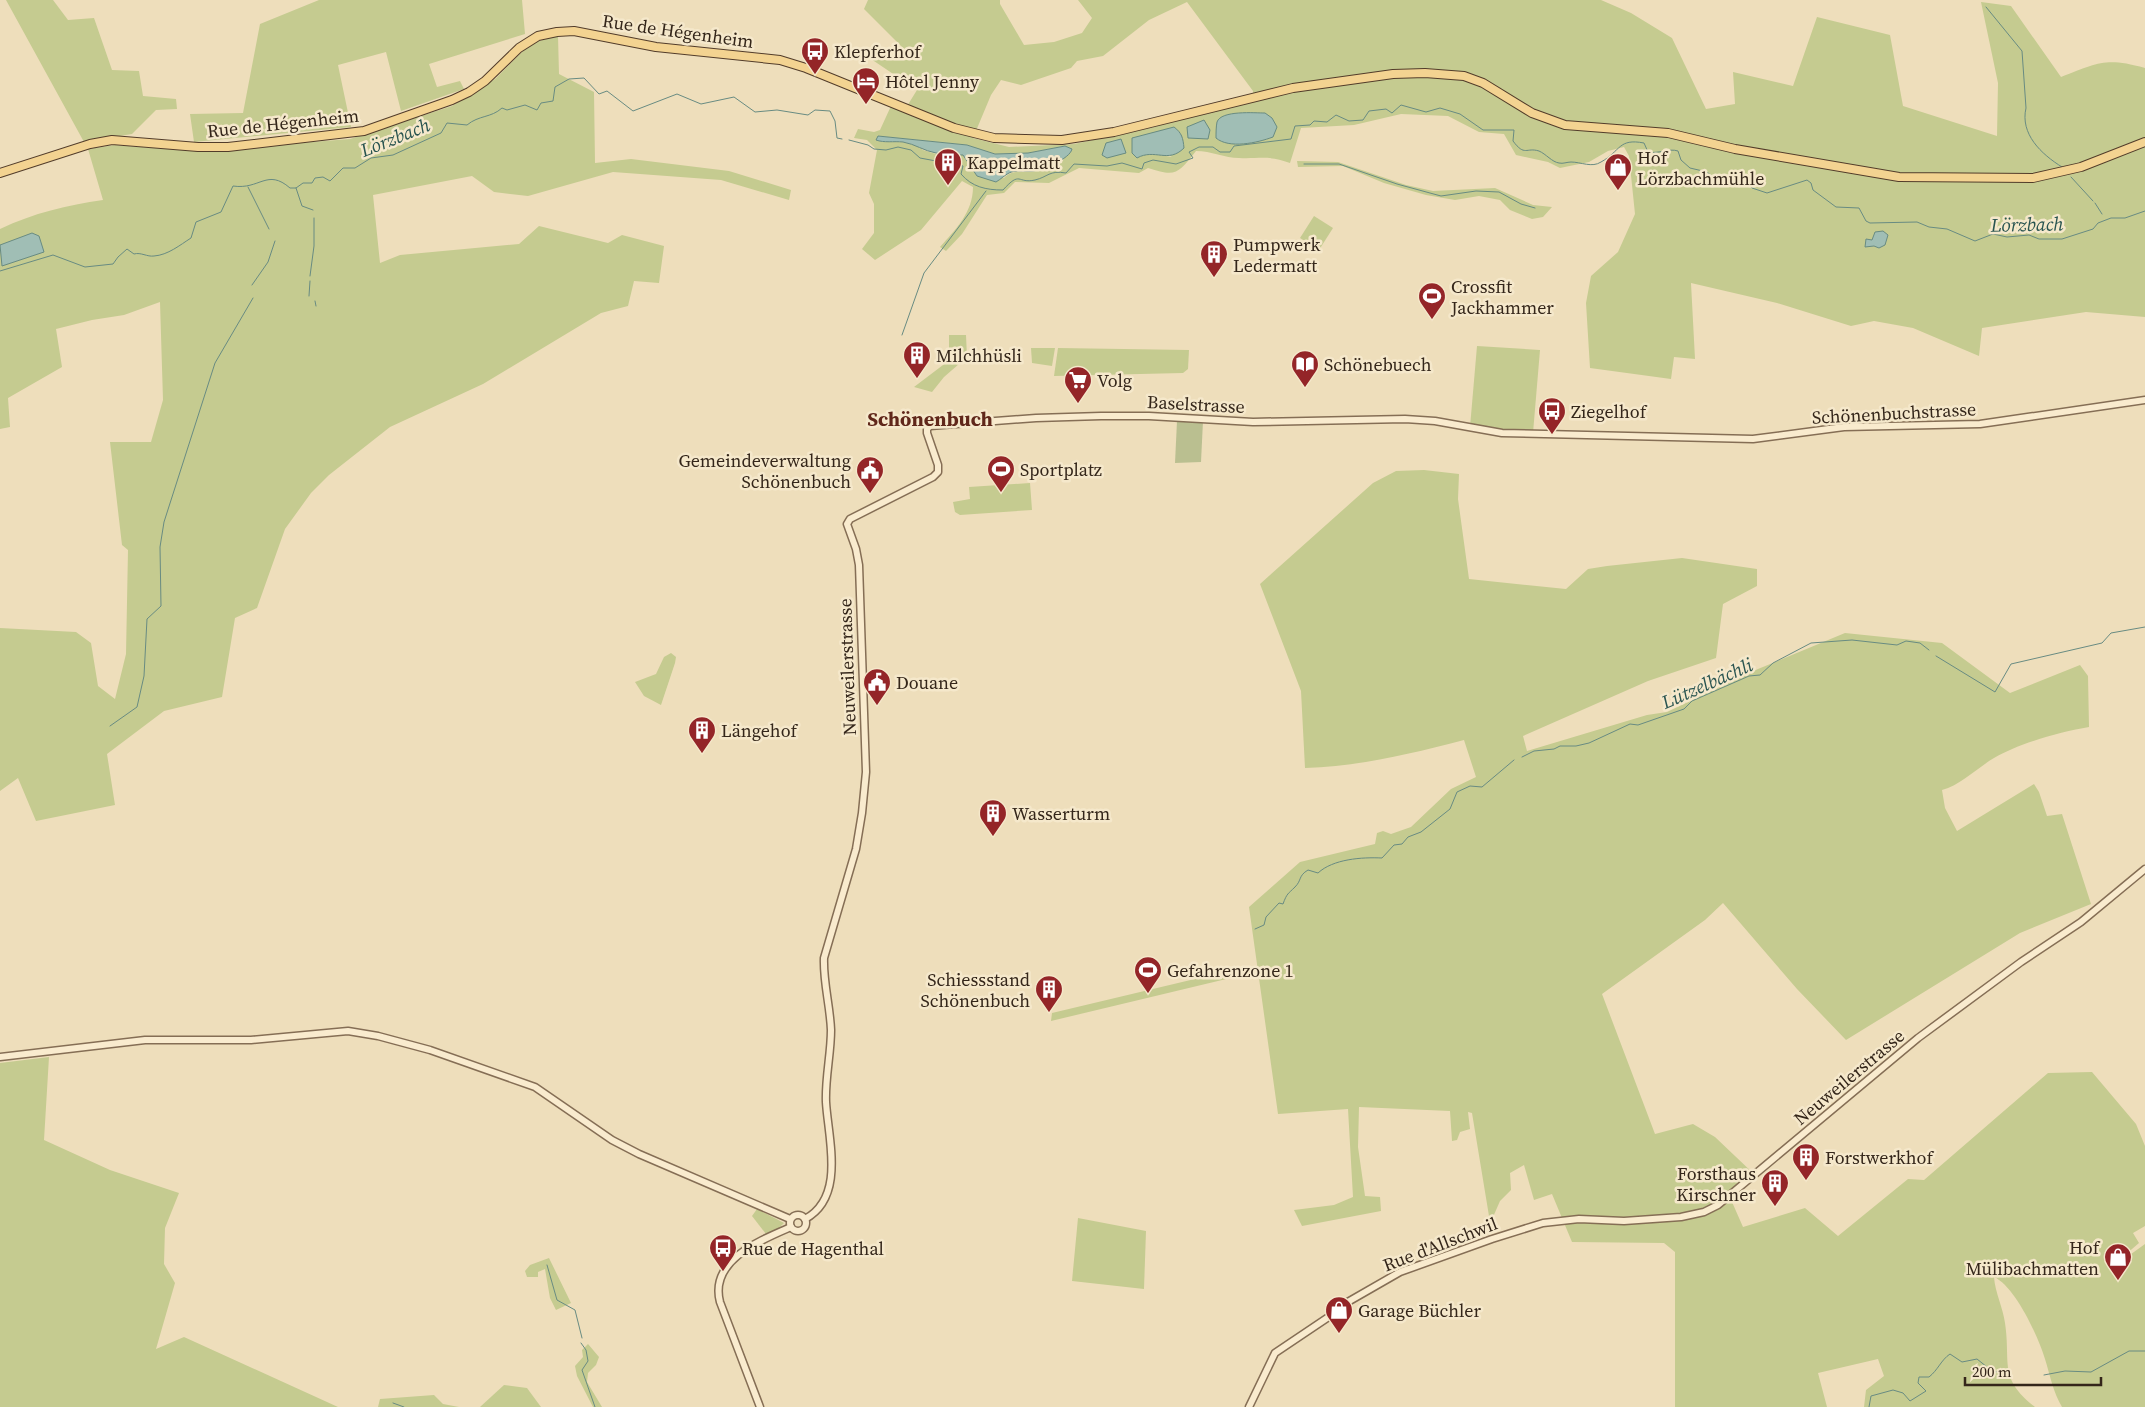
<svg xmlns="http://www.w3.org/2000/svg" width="2145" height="1407" font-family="'Source Serif 4',serif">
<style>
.green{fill:#c5cb90;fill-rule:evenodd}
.cemetery{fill:#babf90}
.water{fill:#a0beb5;stroke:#688b82}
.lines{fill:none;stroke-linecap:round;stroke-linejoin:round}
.stream{stroke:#688b82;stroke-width:1}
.minor-casing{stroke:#856e55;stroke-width:9}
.major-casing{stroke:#523c2a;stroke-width:10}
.minor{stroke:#f9ebce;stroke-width:6}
.major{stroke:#f3d391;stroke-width:8}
.labels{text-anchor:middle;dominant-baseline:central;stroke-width:5;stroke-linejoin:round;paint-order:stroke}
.street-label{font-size:18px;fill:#34261a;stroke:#f5e8cb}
.poi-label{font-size:18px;fill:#34261a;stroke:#f5e8cb;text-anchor:start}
.water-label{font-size:19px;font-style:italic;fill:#295450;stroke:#f5e8cb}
.quarter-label{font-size:20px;font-weight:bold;fill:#60271a;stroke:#f5e8cb}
</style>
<rect width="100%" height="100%" fill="#eedebb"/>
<g class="green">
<path d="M 6,0 L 53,0 L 68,20 L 94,18 L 112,70 L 139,71 L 143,96 L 176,99 L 177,109 L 156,110 L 132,134 L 84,142 Z"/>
<path d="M 319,0 L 522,0 L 525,34 L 429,64 L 437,87 L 460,81 L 464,89 L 401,111 L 386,52 L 338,65 L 351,127 L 194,142 L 190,114 L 243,113 L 260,24 Z"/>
<path d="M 868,0 L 1000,0 L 1000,4 L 1024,45 L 1054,42 L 1082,33 L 1092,18 L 1078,0 L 1601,0 L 1631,13 L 1672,38 L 1706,109 L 1735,104 L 1733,72 L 1793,86 L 1817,17 L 1890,35 L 1903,106 L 1997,136 L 1998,83 L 1981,2 L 2011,6 L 2061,77 C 2098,63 2105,57 2145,68 L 2145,317 L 2086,312 L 1982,328 L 1979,356 L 1913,328 L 1874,321 L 1851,326 L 1777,303 L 1691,283 L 1695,359 L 1674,357 L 1671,379 L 1590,368 L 1586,303 L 1591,276 L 1618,252 L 1635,214 L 1629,156 L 1624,147 L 1608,151 L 1589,162 L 1560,168 L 1548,162 L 1516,155 L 1504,134 L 1479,132 L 1448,116 L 1401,114 L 1354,125 L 1301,128 L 1290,163 C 1270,155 1259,159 1239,158 C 1225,158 1211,151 1196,151 C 1178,174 1176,177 1148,168 L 1139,173 L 1079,168 L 1049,183 L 1015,182 L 1004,193 L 987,195 L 962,234 L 946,251 L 940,247 C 956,229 973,212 973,187 L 962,181 L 921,230 L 875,260 L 862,249 L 874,233 L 874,204 L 869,193 L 877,150 L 867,140 L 854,138 L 858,129 L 874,132 L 880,130 L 891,106 L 904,111 L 917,90 L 871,59 L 881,48 L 897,60 L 906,51 L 864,9 ZM 1187,2 L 1253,91 L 1253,99 L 1236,105 L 1154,127 L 1074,144 L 1009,147 L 973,138 L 991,95 L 1001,80 L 1021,85 L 1071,68 L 1077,61 L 1103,56 L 1149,20 ZM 878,136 L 967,145 L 995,154 L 1028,153 L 1065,146 L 1063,161 C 1052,163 1043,170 1033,171 C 1021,173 1013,169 1004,178 L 977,176 L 963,155 L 936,154 L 923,150 L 917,145 L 903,142 L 881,142 ZM 1139,137 L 1172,157 L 1148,153 L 1142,155 L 1132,138 Z"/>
<path d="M 558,36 L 559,74 L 594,92 L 595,163 L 631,159 L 729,171 L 791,190 L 789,200 L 721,180 L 613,172 L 528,196 L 494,192 L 472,176 L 373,195 L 380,263 L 400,255 L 519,244 L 539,226 L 608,243 L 622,235 L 664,246 L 659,283 L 634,281 L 628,306 L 601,313 L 483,384 L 390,427 L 329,475 L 311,493 L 285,529 L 257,608 L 235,618 L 222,697 L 164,711 L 107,754 L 115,805 L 36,821 L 18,778 L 0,791 L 0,628 L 76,632 L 91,643 L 98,686 L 115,699 L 126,654 L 128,550 L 122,545 L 110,442 L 151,442 L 163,400 L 160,302 L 124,315 L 92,320 L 56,329 L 62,367 L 8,398 L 10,427 L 0,429 L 0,229 C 34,213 67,205 103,200 L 88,149 L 115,145 L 196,151 L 350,139 L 452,106 L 495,79 L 531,43 Z"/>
<path d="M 1297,161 L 1338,162 L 1406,185 L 1433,191 L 1495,188 L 1533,205 L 1552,207 L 1543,217 L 1532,219 L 1510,210 L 1500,200 L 1479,196 L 1455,200 L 1426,195 L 1384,183 L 1343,166 L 1298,167 Z"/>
<path d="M 1314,216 L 1333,228 L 1319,250 L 1300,238 Z"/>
<path d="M 949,335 L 966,335 L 967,357 L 944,377 L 932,392 L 914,387 L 947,362 L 949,355 Z"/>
<path d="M 1477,346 L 1540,350 L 1533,433 L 1470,427 Z"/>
<path d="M 1031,348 L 1055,348 L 1052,366 L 1032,363 Z"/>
<path d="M 1058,348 L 1189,350 L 1188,369 L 1183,373 L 1054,376 Z"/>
<path d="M 1424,470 L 1459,474 L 1458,499 L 1469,579 L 1566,589 L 1588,569 L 1607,566 L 1682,558 L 1757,569 L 1757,586 L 1723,604 L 1716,658 L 1648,681 L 1523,736 L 1527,751 L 1647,715 L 1667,712 L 1758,669 L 1845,633 L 1942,643 L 2010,693 L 2080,665 L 2088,676 L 2089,727 C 2060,732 2020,743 1994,758 C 1977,768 1961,785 1942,790 L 1945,808 L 1957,831 L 2034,784 L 2039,792 L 2047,816 L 2062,814 L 2091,904 L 2020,933 L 1846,1040 L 1797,989 L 1723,903 L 1705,920 L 1602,994 L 1655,1134 L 1693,1124 L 1715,1137 L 1755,1175 L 1732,1202 L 1743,1227 L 1805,1208 L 1838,1236 L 1908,1179 L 1924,1180 L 2048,1073 L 2092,1072 L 2136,1124 L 2145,1146 L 2145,1226 L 2133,1233 L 2139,1243 L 2125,1255 L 2127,1257 L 2145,1244 L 2145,1407 L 2062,1407 C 2053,1392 2050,1375 2045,1359 C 2039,1338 2015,1286 1994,1277 C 1995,1292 2003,1308 2005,1323 C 2011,1363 1998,1378 2035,1407 L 1864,1407 L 1866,1390 L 1884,1376 L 1878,1359 L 1818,1373 L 1827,1407 L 1675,1407 L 1675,1252 L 1664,1243 L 1572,1242 L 1552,1194 L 1534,1200 L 1524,1165 L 1510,1173 L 1511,1190 L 1500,1201 L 1493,1217 L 1489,1216 L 1472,1113 L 1468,1112 L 1470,1129 L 1460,1132 L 1457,1140 L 1452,1141 L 1450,1111 L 1359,1107 L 1358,1147 L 1365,1196 L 1380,1197 L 1381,1211 L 1302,1226 L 1294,1210 L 1334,1205 L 1353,1197 L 1348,1109 L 1278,1114 L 1249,907 L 1300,862 L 1375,844 L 1377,833 L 1383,831 L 1391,834 L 1411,827 L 1451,789 L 1476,777 L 1464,740 C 1410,754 1361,766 1305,768 L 1301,691 L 1260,584 L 1373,483 L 1396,471 Z"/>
<path d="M 1030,483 L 1032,510 L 960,515 L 955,512 L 953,502 L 970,499 L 969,487 Z"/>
<path d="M 671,653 L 676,657 L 675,663 L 661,705 L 644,696 L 635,682 L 656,674 L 664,657 Z"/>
<path d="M 1241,968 L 1243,975 L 1051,1021 L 1052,1013 Z"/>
<path d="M 49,1057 L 44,1140 L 110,1170 L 179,1193 L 165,1228 L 164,1264 L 175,1283 L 156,1349 L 184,1337 L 338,1407 L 0,1407 L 0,1063 Z"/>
<path d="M 757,1209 L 784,1223 L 775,1232 L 766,1234 L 752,1216 Z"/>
<path d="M 1078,1218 L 1146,1231 L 1144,1289 L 1072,1281 Z"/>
<path d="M 549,1258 L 571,1303 L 556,1310 L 550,1298 L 545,1269 L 538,1272 L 538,1277 L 527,1277 L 525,1271 L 530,1265 Z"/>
<path d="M 588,1344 L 599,1357 L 596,1365 L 588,1373 L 587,1382 L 602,1407 L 593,1407 L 577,1376 L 575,1366 L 583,1357 L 582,1350 Z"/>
<path d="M 504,1385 L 527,1388 L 541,1407 L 480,1407 Z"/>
<path d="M 434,1395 L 443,1404 L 459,1407 L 378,1407 L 380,1399 Z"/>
</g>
<path class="cemetery" d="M 1177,421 L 1203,421 L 1201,462 L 1175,463 Z"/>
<g class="water">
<path d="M 1265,113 L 1272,118 L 1277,127 L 1273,137 C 1257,143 1229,149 1216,138 C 1216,133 1216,127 1217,122 C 1221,110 1255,113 1265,113 Z"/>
<path d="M 1204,120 L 1210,130 L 1208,139 L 1188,138 L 1187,127 Z"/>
<path d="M 1174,127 C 1182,133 1183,138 1184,148 C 1168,164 1155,148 1137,158 L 1132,153 L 1132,138 Z"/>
<path d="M 878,136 L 967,145 L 995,154 L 1028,153 L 1065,146 L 1072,149 C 1070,159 1042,170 1033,171 C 1025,172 1017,169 1009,173 C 1005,175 1001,179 996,182 L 977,176 L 963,155 C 954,155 944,155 936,153 C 924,151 915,144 903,142 C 894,141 884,143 876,140 Z"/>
<path d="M 1121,139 L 1126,153 L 1107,158 L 1102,155 L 1106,143 Z"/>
<path d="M 1883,231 L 1888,235 L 1885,245 L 1879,248 L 1874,246 L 1865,247 L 1866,239 L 1872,240 L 1875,232 Z"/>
<path d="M 32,233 L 39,236 L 44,252 L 2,266 L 0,245 Z"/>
</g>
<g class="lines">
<g class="stream">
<path d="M 1986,7 L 2022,51 L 2026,108 C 2020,134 2041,154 2062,167"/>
<path d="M 849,140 L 868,145 L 874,149 L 886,150 L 898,147 L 911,150 L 920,158 L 963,166 L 961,174 C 972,187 986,190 1003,190 C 1021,170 1017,184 1035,180 C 1048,177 1049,170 1066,173 L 1074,164 L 1107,166 L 1122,163 L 1142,169 L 1144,163 L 1153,160 L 1176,164 L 1193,158 L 1189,152 L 1199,147 L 1213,147 L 1220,152 L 1230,152 L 1234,146 L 1291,139 L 1295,126 L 1310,125 L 1314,121 L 1327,122 L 1336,115 L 1349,121 L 1363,120 L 1369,111 L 1386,109 L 1392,113 L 1401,105 L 1426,112 L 1440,108 L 1460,114 L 1483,130 L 1514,130 L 1513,141 C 1525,157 1526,147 1539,151 C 1546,154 1552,162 1559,163 C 1563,164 1567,162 1571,162 C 1581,162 1592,168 1601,162 C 1621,151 1618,138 1644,143 L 1648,152 C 1659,154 1669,148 1678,151 L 1681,160 L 1690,168 L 1707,172 L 1720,183 L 1728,182 L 1732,174 L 1742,173 L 1752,188 L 1767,193 L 1807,180 L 1811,183 L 1813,190 L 1836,207 L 1859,208 L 1866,221 L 1870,223 L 1917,222 L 1929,227 L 1947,229 L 1975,241 L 1993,234 L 2007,237 L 2029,235 L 2039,239 L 2062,239 L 2093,229 L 2098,223 L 2111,218 L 2125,218 L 2145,211"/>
<path d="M 1304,164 L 1339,164 L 1397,184 L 1441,196 L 1476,191 L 1499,192 L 1521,204 L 1535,208"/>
<path d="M 2071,177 L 2093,201"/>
<path d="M 248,187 L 269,229"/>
<path d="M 296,188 L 302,206 L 313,210"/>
<path d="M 2095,203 L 2102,214"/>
<path d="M 0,271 L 53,255 L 85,267 L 113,264 L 118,257 L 127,249 L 134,254 C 141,252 147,257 154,256 C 168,255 180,245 191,238 L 196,222 L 221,212 L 233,186 C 260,190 267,168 290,188 L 296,188 L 303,183 L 312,183 L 315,178 L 323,177 L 330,181 L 343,168 L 355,168 L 371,158 L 393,155 L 441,133 L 447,123 L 467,125 C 479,115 491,118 502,108 L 507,110 L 525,105 L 537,110 L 541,103 L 553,101 L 555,87 L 569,79 L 584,78 L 599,94 L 607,91 L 633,111 L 677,94 L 701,104 L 734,97 L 755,112 L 777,110 L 808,115 L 815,110 L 830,111 L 835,121 L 837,138 L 842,139"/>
<path d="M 310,276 L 314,246 L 314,218"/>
<path d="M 252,285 L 268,262 L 275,241"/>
<path d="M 309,296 L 310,281"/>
<path d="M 315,301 L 316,306"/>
<path d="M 902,335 L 924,273 L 986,191"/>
<path d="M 1936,656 L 1995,692 L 2011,664 L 2102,643 L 2111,633 L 2145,627"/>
<path d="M 110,726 L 137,707 L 144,676 L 147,619 L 161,606 L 160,547 L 164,522 L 215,363 L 253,298"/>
<path d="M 1522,757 L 1534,751 L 1554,749 L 1560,746 L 1576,746 L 1589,743 L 1630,724 L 1638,725 L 1684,709 L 1692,701 L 1749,676 L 1760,675 L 1773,663 L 1811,643 L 1852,640 L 1897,645 L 1906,641 L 1920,643 L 1929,650"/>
<path d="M 1255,929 L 1264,925 L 1266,917 L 1279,903 L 1283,904 C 1287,893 1288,894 1295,887 C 1302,880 1298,876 1308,870 L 1318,873 C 1333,859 1362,857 1382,858 L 1394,845 L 1402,844 L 1408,837 L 1421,832 L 1450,809 L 1457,792 L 1470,786 L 1482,787 L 1514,760"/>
<path d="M 547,1265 L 557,1300 L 575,1310 L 582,1338"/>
<path d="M 581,1343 L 586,1350 L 588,1361 L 582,1370 L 595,1407"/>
<path d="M 2044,1375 L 2065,1371 L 2091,1372 L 2129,1351 L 2145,1351"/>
<path d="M 393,1403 L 404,1407"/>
<path d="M 1869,1407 L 1871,1396 L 1893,1390 L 1903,1393 L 1910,1401 L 1926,1391 L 1918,1383 L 1919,1377 L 1929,1377 C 1938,1370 1941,1360 1950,1354 L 1962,1362 L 1977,1359 L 1992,1371 L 2008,1374"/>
</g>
<g class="minor-casing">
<g id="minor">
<path d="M 0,1057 L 145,1040 L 251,1040 L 348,1031 L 378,1036 L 430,1050 L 535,1087 L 612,1140 L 639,1154 L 790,1219"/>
<circle cx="798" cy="1223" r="8"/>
<path d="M 805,1219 C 846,1197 828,1138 826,1102 C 825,1078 831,1054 831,1030 C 830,1005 823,982 824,958 L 856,849 L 862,813 L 866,772 L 859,565 L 856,549 L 847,524 L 850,519 L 933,477 L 938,472 L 938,465 L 927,433 L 927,429 L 930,426 L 1036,418 L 1101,416 L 1149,416 L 1253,422 L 1405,419 L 1435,421 L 1502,433 L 1753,439 L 1844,427 L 1980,424 L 2145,400"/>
<path d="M 1339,1310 L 1346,1303 L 1400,1272 L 1492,1239 L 1543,1223 L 1579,1219 L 1624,1221 L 1681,1217 L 1704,1212 L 1718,1205 L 1918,1038 L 2021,962 L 2081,922 L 2145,869"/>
<path d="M 760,1407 L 720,1302 C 709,1260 761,1240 791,1227"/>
<path d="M 1249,1407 L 1275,1353 L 1342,1308"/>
</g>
</g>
<g class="major-casing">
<path id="major" d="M 0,173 L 90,144 L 112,140 L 198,147 L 228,147 L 364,131 L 452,100 L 469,92 L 485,81 L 519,48 L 538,36 L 557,32 L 574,31 L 656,47 L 780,60 L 806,68 L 954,128 L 994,138 L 1062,140 L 1114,132 L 1293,88 L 1393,74 L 1425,73 L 1464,76 L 1483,83 L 1532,113 L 1565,125 L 1668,133 L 1735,149 L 1899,177 L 2033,178 L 2081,167 L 2145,142"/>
</g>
<use href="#minor" class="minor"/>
<use href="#major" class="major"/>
</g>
<defs>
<g id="bus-pin" transform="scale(1.4375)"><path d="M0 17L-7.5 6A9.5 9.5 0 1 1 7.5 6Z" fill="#942528" stroke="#f5e8cb"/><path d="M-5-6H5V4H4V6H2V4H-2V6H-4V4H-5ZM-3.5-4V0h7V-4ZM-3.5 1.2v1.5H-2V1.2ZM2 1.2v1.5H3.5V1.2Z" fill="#fff"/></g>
<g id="hotel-pin" transform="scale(1.4375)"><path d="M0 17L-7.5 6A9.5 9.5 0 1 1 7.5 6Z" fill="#942528" stroke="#f5e8cb"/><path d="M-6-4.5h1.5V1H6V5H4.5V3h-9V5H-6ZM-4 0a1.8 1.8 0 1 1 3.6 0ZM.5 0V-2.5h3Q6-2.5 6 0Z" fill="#fff"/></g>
<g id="building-pin" transform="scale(1.4375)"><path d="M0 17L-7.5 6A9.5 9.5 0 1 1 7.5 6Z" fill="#942528" stroke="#f5e8cb"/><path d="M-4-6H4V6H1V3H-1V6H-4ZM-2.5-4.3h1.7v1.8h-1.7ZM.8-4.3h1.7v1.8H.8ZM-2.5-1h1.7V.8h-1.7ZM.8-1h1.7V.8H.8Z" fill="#fff"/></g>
<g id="shop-pin" transform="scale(1.4375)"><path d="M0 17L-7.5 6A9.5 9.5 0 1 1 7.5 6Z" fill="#942528" stroke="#f5e8cb"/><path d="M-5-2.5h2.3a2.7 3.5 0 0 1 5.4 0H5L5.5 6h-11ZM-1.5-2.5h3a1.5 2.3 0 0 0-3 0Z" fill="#fff"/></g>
<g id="stadium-pin" transform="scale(1.4375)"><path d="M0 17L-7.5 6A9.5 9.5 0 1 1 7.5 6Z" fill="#942528" stroke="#f5e8cb"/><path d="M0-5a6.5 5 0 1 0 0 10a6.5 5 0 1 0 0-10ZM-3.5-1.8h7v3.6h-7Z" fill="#fff"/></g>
<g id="library-pin" transform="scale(1.4375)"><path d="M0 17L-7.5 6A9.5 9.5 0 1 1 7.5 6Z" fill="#942528" stroke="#f5e8cb"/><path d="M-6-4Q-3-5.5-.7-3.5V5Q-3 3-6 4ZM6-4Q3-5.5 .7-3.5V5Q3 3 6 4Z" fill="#fff"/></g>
<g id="supermarket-pin" transform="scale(1.4375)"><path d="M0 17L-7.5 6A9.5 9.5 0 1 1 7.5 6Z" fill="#942528" stroke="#f5e8cb"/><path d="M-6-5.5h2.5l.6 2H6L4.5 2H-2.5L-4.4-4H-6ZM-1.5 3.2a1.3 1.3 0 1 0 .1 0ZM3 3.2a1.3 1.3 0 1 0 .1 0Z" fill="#fff"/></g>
<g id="civic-pin" transform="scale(1.4375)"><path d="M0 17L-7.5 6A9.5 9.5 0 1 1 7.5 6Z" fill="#942528" stroke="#f5e8cb"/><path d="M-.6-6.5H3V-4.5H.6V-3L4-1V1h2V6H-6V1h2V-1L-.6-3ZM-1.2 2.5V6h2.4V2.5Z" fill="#fff"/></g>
</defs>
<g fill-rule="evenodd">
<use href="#bus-pin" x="815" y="51"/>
<use href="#hotel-pin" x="866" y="81"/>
<use href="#building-pin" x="948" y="162"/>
<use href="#shop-pin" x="1618" y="167"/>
<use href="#building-pin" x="1214" y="254"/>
<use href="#stadium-pin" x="1432" y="296"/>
<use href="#building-pin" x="917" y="355"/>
<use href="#library-pin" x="1305" y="364"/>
<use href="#supermarket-pin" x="1078" y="380"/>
<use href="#bus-pin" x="1552" y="411"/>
<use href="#stadium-pin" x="1001" y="469"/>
<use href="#civic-pin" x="870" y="470"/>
<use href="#civic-pin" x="877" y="682"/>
<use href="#building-pin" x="702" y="730"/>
<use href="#building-pin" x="993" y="813"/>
<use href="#stadium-pin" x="1148" y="970"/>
<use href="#building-pin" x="1049" y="989"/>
<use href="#building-pin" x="1806" y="1157"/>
<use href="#building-pin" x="1775" y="1183"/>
<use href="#bus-pin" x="723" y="1248"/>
<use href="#shop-pin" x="2118" y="1257"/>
<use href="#shop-pin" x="1339" y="1310"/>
</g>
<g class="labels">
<g class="street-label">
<text transform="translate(678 31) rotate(8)">Rue de Hégenheim</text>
<text transform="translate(283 123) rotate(-6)">Rue de Hégenheim</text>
<text transform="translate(1196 404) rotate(3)">Baselstrasse</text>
<text transform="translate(1894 413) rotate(-3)">Schönenbuchstrasse</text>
<text transform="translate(847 667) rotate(-92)">Neuweilerstrasse</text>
<text transform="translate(1849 1077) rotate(-40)">Neuweilerstrasse</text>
<text transform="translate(1440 1244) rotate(-21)">Rue d'Allschwil</text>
</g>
<g class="poi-label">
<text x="834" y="51">Klepferhof</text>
<text x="885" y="81">Hôtel Jenny</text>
<text x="1637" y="157">Hof<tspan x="1637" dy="21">Lörzbachmühle</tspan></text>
<text x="967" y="162">Kappelmatt</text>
<text x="1233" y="244">Pumpwerk<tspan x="1233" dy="21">Ledermatt</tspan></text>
<text x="1451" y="286">Crossfit<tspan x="1451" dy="21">Jackhammer</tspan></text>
<text x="936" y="355">Milchhüsli</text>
<text x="1324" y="364">Schönebuech</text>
<text x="1097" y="380">Volg</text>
<text x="1571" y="411">Ziegelhof</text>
<text x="851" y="460" text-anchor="end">Gemeindeverwaltung<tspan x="851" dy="21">Schönenbuch</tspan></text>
<text x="1020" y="469">Sportplatz</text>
<text x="896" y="682">Douane</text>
<text x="721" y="730">Längehof</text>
<text x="1012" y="813">Wasserturm</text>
<text x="1167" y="970">Gefahrenzone 1</text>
<text x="1030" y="979" text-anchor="end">Schiessstand<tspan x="1030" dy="21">Schönenbuch</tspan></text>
<text x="1825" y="1157">Forstwerkhof</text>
<text x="1756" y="1173" text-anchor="end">Forsthaus<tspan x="1756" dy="21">Kirschner</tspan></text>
<text x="2099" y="1247" text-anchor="end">Hof<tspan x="2099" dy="21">Mülibachmatten</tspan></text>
<text x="742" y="1248">Rue de Hagenthal</text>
<text x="1358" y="1310">Garage Büchler</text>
</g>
<g class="water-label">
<text transform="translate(395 137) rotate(-22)">Lörzbach</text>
<text transform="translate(2027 224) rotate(-1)">Lörzbach</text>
<text transform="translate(1707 683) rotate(-24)">Lützelbächli</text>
</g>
<g class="quarter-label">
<text x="930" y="419">Schönenbuch</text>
</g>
</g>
<path d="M1965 1377v8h136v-8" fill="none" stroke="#34261a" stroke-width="2.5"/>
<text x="1972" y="1377" font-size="15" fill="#34261a" stroke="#f5e8cb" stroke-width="4" paint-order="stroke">200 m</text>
</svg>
